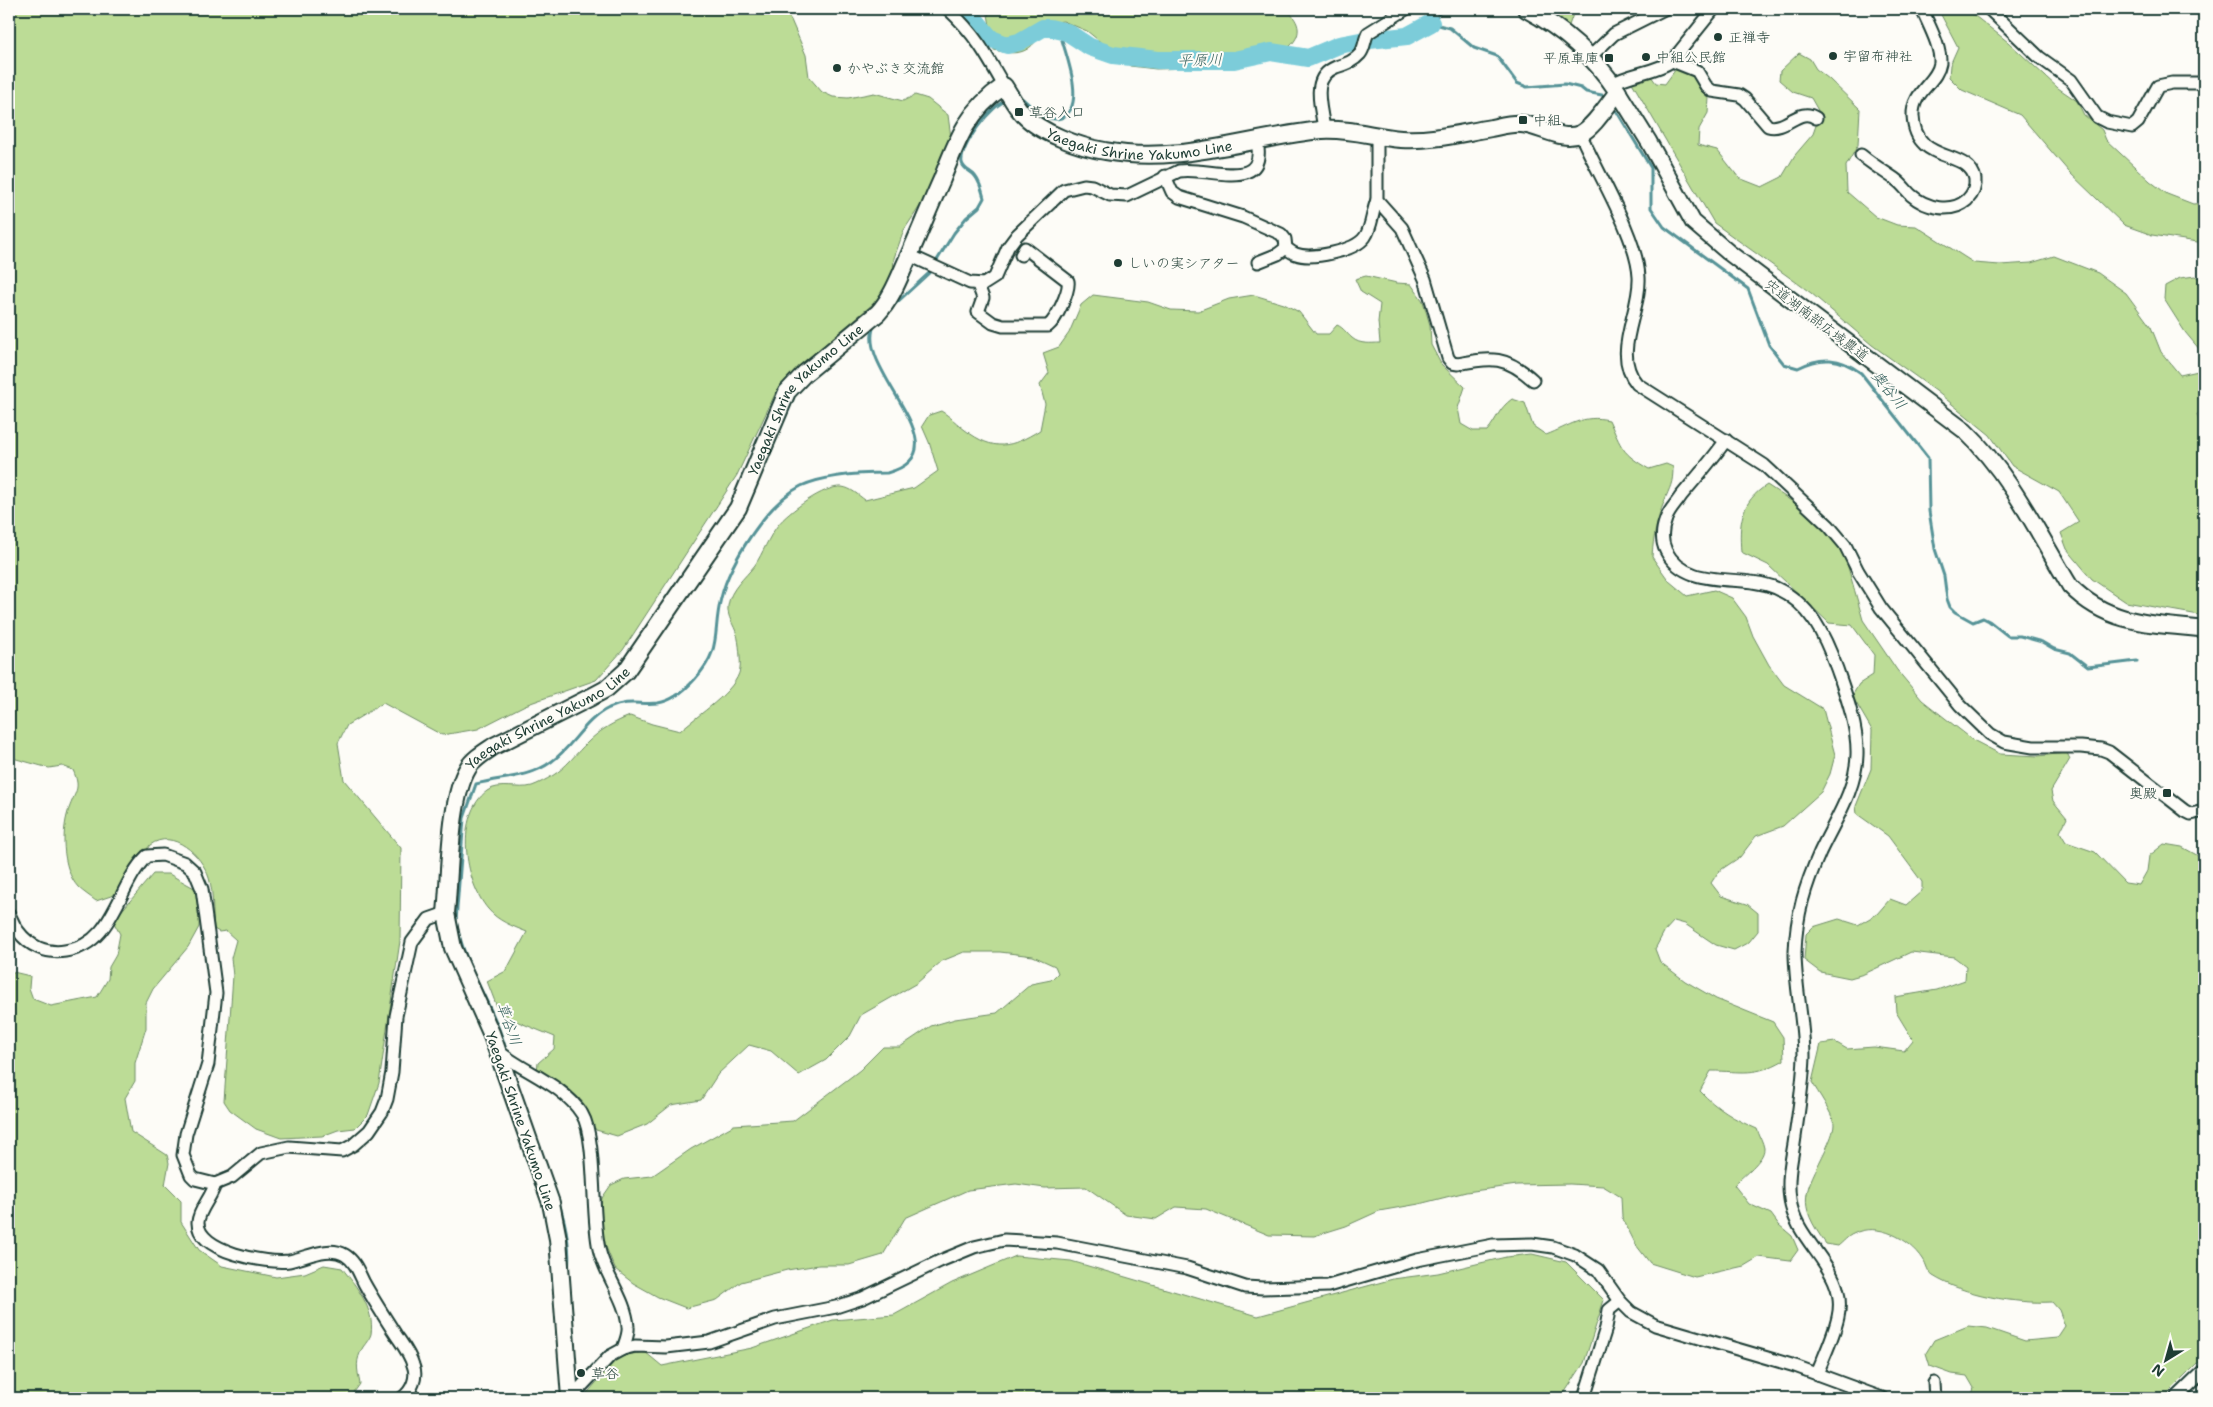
<svg xmlns="http://www.w3.org/2000/svg" width="2213" height="1407" font-family="'Shantell Sans','Klee One',sans-serif">
<style>
.green{fill:#bcdc96;stroke:#6e8c65}
.lines{fill:none;stroke-linecap:round;stroke-linejoin:round}
.stream{stroke:#579397;stroke-width:3}
.river{stroke:#7cccd9;stroke-width:18}
.minor-casing{stroke:#1f3d34;stroke-width:15}
.tertiary-casing{stroke:#1f3d34;stroke-width:19}
.secondary-casing{stroke:#1f3d34;stroke-width:20}
.minor{stroke:#fdfcf7;stroke-width:11}
.tertiary{stroke:#fdfcf7;stroke-width:15}
.secondary{stroke:#fdfcf7;stroke-width:16}
.poi-dot{fill:#1f3d34;stroke:#fdfcf7;stroke-width:2}
.labels{text-anchor:middle;dominant-baseline:central;stroke-width:4;stroke-linejoin:round;paint-order:stroke}
.poi-label{font-size:14px;fill:#1f3d34;stroke:#fdfcf7;text-anchor:start}
.street-label{font-size:14px;fill:#1f3d34;stroke:#fdfcf7}
.water-label{font-size:15px;font-style:italic;fill:#36615d;stroke:#fdfcf7}
</style>
<rect width="100%" height="100%" fill="#fdfcf7"/>
<filter id="ink" filterUnits="userSpaceOnUse"><feTurbulence type="fractalNoise" baseFrequency=".02" numOctaves="2"/><feDisplacementMap in="SourceGraphic" scale="10" xChannelSelector="R" yChannelSelector="G"/><feConvolveMatrix kernelMatrix="1 2 1 2 8 2 1 2 1" color-interpolation-filters="sRGB"/></filter>
<g filter="url(#ink)">
<g class="green">
<path d="M 9,9 L 783,9 L 791,20 L 806,55 L 809,77 L 822,92 L 833,97 L 848,98 L 874,93 L 903,101 L 915,95 L 928,99 L 948,115 L 951,138 L 924,200 L 904,230 L 894,258 L 893,271 L 880,298 L 805,361 L 776,392 L 737,475 L 623,650 L 596,680 L 525,705 L 478,729 L 442,735 L 383,703 L 347,725 L 338,743 L 344,780 L 401,848 L 400,941 L 379,1083 L 368,1115 L 355,1128 L 338,1130 L 322,1136 L 281,1138 L 256,1129 L 230,1110 L 224,1101 L 233,976 L 231,958 L 236,940 L 226,931 L 219,932 L 214,929 C 212,912 214,894 209,878 C 202,855 173,828 150,845 L 114,895 L 96,901 C 91,897 83,892 78,887 C 61,868 61,828 70,806 C 76,790 81,788 73,770 L 62,766 L 49,768 L 9,757 Z"/>
<path d="M 984,9 L 1227,9 L 1239,13 L 1259,9 L 1286,9 C 1301,23 1303,35 1287,49 L 1257,48 L 1194,68 L 1156,69 L 1130,66 L 1087,31 L 1063,21 L 1048,23 C 1032,49 1026,58 994,50 L 988,14 Z"/>
<path d="M 1542,9 L 1575,9 L 1568,28 Z"/>
<path d="M 1938,9 L 1966,9 L 2008,42 L 2058,88 L 2077,101 L 2084,115 L 2102,130 L 2106,140 L 2150,181 L 2167,194 L 2193,204 L 2204,203 L 2204,243 L 2152,235 L 2124,225 L 2069,172 L 2020,115 L 1962,90 L 1949,77 L 1950,65 L 1958,47 Z"/>
<path d="M 1799,53 L 1810,59 L 1816,69 L 1829,79 L 1860,109 L 1858,145 L 1846,166 L 1847,192 L 1876,217 L 1897,225 L 1916,226 L 1974,263 L 2000,265 L 2031,263 L 2054,256 L 2098,273 L 2126,293 L 2151,327 L 2161,352 L 2180,375 L 2198,371 L 2204,373 L 2204,410 L 2197,414 L 2202,431 L 2204,433 L 2204,614 L 2199,615 L 2126,602 L 2092,579 L 2067,549 L 2061,533 L 2079,522 L 2059,492 L 2012,466 L 1990,435 L 1936,391 L 1872,345 L 1811,293 L 1714,223 L 1630,79 L 1648,72 L 1656,83 L 1665,84 L 1681,62 L 1695,70 C 1695,83 1698,90 1709,98 L 1708,113 L 1699,129 L 1698,145 L 1717,150 L 1739,178 L 1762,187 L 1782,177 L 1795,155 L 1813,134 L 1820,114 L 1811,98 L 1793,92 L 1779,80 L 1780,71 Z"/>
<path d="M 1366,276 L 1397,283 L 1411,284 L 1423,301 L 1430,325 L 1431,345 L 1441,364 L 1465,387 L 1458,408 L 1461,424 L 1473,431 L 1487,431 C 1498,418 1498,409 1512,399 L 1525,403 L 1533,426 L 1546,435 C 1570,426 1582,414 1609,420 C 1622,448 1621,453 1649,469 L 1666,464 L 1673,467 C 1673,485 1670,486 1664,502 C 1657,519 1653,538 1652,557 L 1669,581 L 1687,596 L 1714,590 L 1732,598 L 1746,617 L 1753,636 L 1769,665 L 1784,685 L 1823,709 L 1835,755 L 1830,774 L 1821,792 L 1783,826 L 1756,836 L 1740,857 L 1719,871 L 1711,883 L 1721,896 L 1747,904 L 1758,913 L 1758,931 L 1749,942 L 1734,950 L 1716,945 L 1685,924 L 1674,921 L 1664,932 L 1655,949 L 1660,962 L 1685,981 L 1716,999 L 1773,1022 L 1783,1037 L 1784,1060 C 1755,1077 1742,1071 1711,1071 L 1700,1091 C 1717,1109 1734,1119 1757,1129 C 1759,1135 1763,1142 1764,1148 C 1765,1160 1742,1176 1734,1185 L 1749,1204 L 1771,1214 L 1779,1225 L 1792,1236 L 1798,1250 L 1790,1261 L 1759,1257 L 1744,1266 L 1695,1277 L 1650,1263 L 1636,1245 L 1622,1217 L 1621,1197 L 1603,1186 L 1570,1184 L 1517,1185 L 1466,1192 L 1419,1204 L 1379,1211 L 1346,1226 L 1314,1236 L 1269,1235 L 1206,1209 L 1176,1207 L 1156,1219 L 1126,1215 L 1086,1187 L 1045,1188 L 1016,1184 L 968,1190 L 905,1218 L 883,1255 L 849,1265 L 819,1265 L 787,1270 L 741,1282 L 717,1300 L 686,1308 L 658,1297 L 633,1283 L 615,1269 L 606,1247 L 599,1217 L 602,1198 L 611,1185 L 624,1179 L 652,1176 L 691,1149 L 734,1125 L 793,1121 L 860,1070 L 883,1047 L 900,1047 L 931,1026 L 955,1019 L 997,1013 L 1031,984 L 1051,980 L 1058,973 L 1055,966 L 1033,956 L 1000,952 L 964,952 L 942,961 L 917,983 L 861,1015 L 850,1036 L 826,1060 L 799,1075 L 771,1051 L 749,1045 L 718,1074 L 701,1100 L 671,1105 L 647,1124 L 617,1136 L 596,1130 C 592,1124 588,1110 585,1105 C 573,1090 553,1079 537,1070 L 538,1063 L 554,1049 L 555,1037 L 511,1019 L 497,1007 L 487,981 L 506,971 L 527,932 C 512,926 498,921 488,909 C 464,881 455,815 487,791 C 499,782 519,790 532,786 C 538,784 547,779 552,776 C 567,767 576,753 588,742 C 600,730 614,722 630,716 L 652,724 L 680,731 C 696,716 737,691 740,669 C 741,663 739,640 737,635 C 734,624 727,618 728,606 C 730,589 745,578 755,565 C 763,553 768,538 778,525 C 788,512 825,485 842,487 C 851,488 858,495 865,500 L 914,488 L 938,471 L 929,442 L 922,426 L 929,415 L 941,411 C 951,417 957,424 965,430 C 994,452 1011,448 1040,430 L 1045,404 L 1040,385 L 1049,373 L 1043,353 L 1059,347 L 1069,333 L 1081,305 L 1093,295 L 1148,302 L 1171,310 L 1198,311 L 1229,299 L 1254,295 L 1284,304 L 1299,312 L 1316,334 L 1329,334 L 1337,325 C 1344,328 1346,333 1352,338 C 1360,345 1371,343 1380,343 L 1378,322 L 1380,304 L 1361,292 L 1355,279 Z"/>
<path d="M 2195,276 L 2204,281 L 2204,350 L 2200,350 L 2185,332 L 2164,299 L 2165,286 L 2180,278 Z"/>
<path d="M 1767,485 L 1799,506 L 1842,546 L 1863,620 L 1897,670 L 1922,700 L 1973,740 L 2000,754 L 2038,756 L 2067,753 L 2070,759 L 2051,791 L 2053,801 L 2067,818 L 2060,832 L 2066,842 L 2095,852 L 2125,883 L 2139,885 L 2147,871 L 2149,856 L 2164,844 L 2182,847 L 2204,859 L 2204,1357 L 2163,1398 L 1971,1398 L 1974,1388 L 1967,1376 L 1952,1374 L 1930,1366 L 1926,1353 L 1934,1340 L 1968,1326 L 1987,1328 L 2025,1341 L 2057,1338 L 2065,1326 L 2059,1310 L 2052,1302 C 2016,1304 1963,1295 1933,1276 C 1927,1272 1927,1265 1923,1259 C 1910,1239 1877,1221 1853,1234 C 1848,1236 1843,1242 1838,1246 L 1826,1244 C 1795,1201 1805,1193 1826,1149 C 1829,1142 1834,1132 1834,1124 C 1832,1112 1818,1093 1812,1082 L 1821,1044 L 1835,1042 L 1847,1049 L 1874,1047 L 1904,1051 L 1913,1040 L 1896,1012 L 1895,997 L 1937,990 L 1965,980 L 1966,966 L 1954,957 L 1911,952 L 1864,974 L 1850,978 L 1820,972 L 1804,960 L 1806,934 L 1813,927 L 1839,919 L 1858,925 L 1877,914 L 1890,899 L 1906,905 L 1922,891 L 1922,882 L 1888,836 L 1857,814 L 1856,806 L 1871,769 L 1872,730 L 1852,696 L 1859,684 L 1873,675 L 1874,655 L 1852,625 L 1829,623 L 1768,565 L 1741,552 C 1739,524 1740,502 1767,485 Z"/>
<path d="M 153,874 L 169,874 L 196,889 L 200,900 L 199,927 L 188,947 L 153,989 L 146,1003 L 146,1028 L 135,1063 L 135,1081 L 125,1098 L 131,1132 L 167,1155 L 169,1163 L 165,1185 L 181,1201 L 181,1222 L 199,1250 L 222,1266 L 276,1277 L 305,1273 L 324,1265 L 342,1268 C 356,1286 375,1309 371,1334 C 370,1338 366,1343 363,1347 C 355,1361 357,1368 360,1384 L 352,1395 L 320,1394 L 307,1398 L 9,1398 L 9,971 L 30,976 L 29,988 L 33,999 L 51,1006 L 97,997 L 108,979 L 109,967 L 116,955 L 120,934 L 113,921 Z"/>
<path d="M 1532,1254 L 1566,1262 L 1604,1300 L 1584,1363 L 1561,1398 L 583,1398 L 619,1356 L 645,1352 L 662,1366 L 752,1348 L 833,1320 L 894,1315 L 952,1283 L 1016,1256 L 1071,1261 L 1258,1316 L 1393,1279 L 1438,1273 L 1506,1257 Z"/>
</g>
<g class="lines">
<g class="stream">
<path d="M 1431,23 L 1450,28 L 1474,48 L 1497,56 L 1517,83 L 1527,87 L 1565,84 L 1581,88 L 1586,92 L 1607,96"/>
<path d="M 1431,23 L 1443,9"/>
<path d="M 9,31 L 14,9"/>
<path d="M 1019,98 L 1023,99 C 1034,109 1051,127 1066,115 C 1085,99 1064,50 1059,30"/>
<path d="M 1614,107 L 1651,168 L 1651,208 L 1664,227 L 1748,289 L 1769,345 L 1784,364 L 1798,368 C 1821,356 1840,357 1861,373 L 1928,458 L 1929,511 L 1935,549 L 1944,576 L 1947,599 L 1950,607 L 1955,612 L 1973,622 L 1983,618 L 1989,621 L 2008,636 L 2020,636 L 2042,642 L 2054,649 L 2070,653 L 2088,667 L 2137,661"/>
<path d="M 892,307 L 929,273 L 954,233 L 966,218 L 979,207 L 984,198 C 982,190 980,182 975,176 C 971,171 964,170 962,163 C 959,147 992,103 1008,100"/>
<path d="M 507,1053 C 495,1007 464,968 456,921 L 464,818 L 476,784 C 502,777 529,778 551,762 C 573,747 584,720 609,708 C 630,699 638,705 658,703 C 672,701 686,689 695,679 C 723,648 712,633 721,598 C 730,562 767,503 801,486 C 826,475 860,473 887,473 C 969,451 851,368 875,324"/>
<path d="M 559,1203 C 566,1225 571,1247 568,1271"/>
</g>
<path class="river" d="M 967,9 L 987,34 L 992,39 L 1007,45 L 1019,42 L 1043,28 L 1050,28 L 1067,32 L 1090,47 L 1113,55 L 1158,60 L 1234,60 L 1271,52 L 1308,58 L 1339,45 L 1360,41 L 1407,36 L 1431,23"/>
<g class="minor-casing">
<g id="minor">
<path d="M 948,9 C 975,34 986,54 1004,86"/>
<path d="M 1989,9 L 2039,57 L 2071,80 L 2097,117 L 2107,122 L 2132,127 L 2138,122 L 2158,86 L 2172,83 L 2204,83"/>
<path d="M 1591,56 L 1614,34 L 1664,9"/>
<path d="M 1672,61 L 1697,71 L 1706,86 L 1712,91 L 1739,95 L 1745,99 L 1768,126 C 1787,131 1799,106 1816,118"/>
<path d="M 1612,84 C 1631,73 1654,73 1672,61 L 1713,10"/>
<path d="M 1324,130 C 1322,108 1309,78 1336,67 C 1345,64 1353,62 1360,54 C 1365,48 1364,40 1368,33 L 1406,9"/>
<path d="M 1580,133 C 1597,173 1637,236 1639,277 C 1641,312 1611,353 1637,384 L 1764,465 L 1829,526 L 1845,545 L 1858,571 L 1881,608 L 1960,705 L 1990,734 L 2004,742 L 2033,747 L 2081,747 L 2101,749 L 2109,752 L 2185,811 L 2191,814 L 2204,811"/>
<path d="M 1377,136 L 1377,200 L 1402,228 L 1425,279 L 1448,358 L 1452,363 L 1458,364 C 1492,357 1506,356 1533,380"/>
<path d="M 1861,155 C 1872,164 1883,171 1895,179 C 1901,183 1906,190 1911,195 C 1926,208 1951,214 1967,200 C 1973,194 1976,187 1975,179 C 1969,148 1915,166 1913,116 C 1912,91 1937,83 1940,63 C 1941,46 1928,24 1922,9"/>
<path d="M 1165,176 L 1172,192 L 1179,197 L 1243,217 L 1281,234 L 1285,239 L 1286,248 L 1278,254 L 1258,262"/>
<path d="M 1286,248 C 1289,250 1292,253 1296,254 C 1311,260 1355,251 1365,237 C 1372,227 1372,212 1377,200"/>
<path d="M 909,255 L 970,283 L 984,284 L 995,277 L 1008,247 L 1017,235 L 1064,190 L 1084,185 L 1092,186 L 1110,195 L 1127,196 L 1179,171 C 1208,166 1268,194 1257,141"/>
<path d="M 978,285 L 983,298 L 978,312 L 993,323 L 1003,326 L 1048,326 C 1056,320 1070,291 1068,281 L 1025,248 L 1021,255"/>
<path d="M 1726,440 C 1712,460 1696,478 1681,496 C 1676,504 1669,510 1666,519 C 1662,529 1661,541 1666,551 C 1687,591 1741,573 1776,588 C 1811,604 1825,636 1837,669 C 1846,695 1858,727 1857,755 C 1856,790 1835,820 1820,852 C 1805,886 1796,915 1795,952 C 1795,987 1804,1022 1804,1057 C 1803,1086 1798,1115 1794,1144 C 1791,1162 1787,1181 1790,1199 C 1795,1244 1849,1269 1838,1317 C 1834,1336 1824,1356 1817,1374"/>
<path d="M 9,914 C 12,920 14,926 18,931 C 29,946 46,954 65,951 C 115,944 117,885 147,856 L 163,855 L 185,863 L 195,872 L 202,889 L 216,993 L 208,1064 L 186,1134 L 183,1155 L 191,1175 L 195,1179 L 215,1184 L 232,1177 L 261,1153 L 289,1147 L 342,1151 L 353,1145 L 369,1131 L 382,1112 L 387,1099 L 392,1072 L 396,1016 L 412,942 L 429,919 L 446,913"/>
<path d="M 497,1050 C 523,1072 563,1084 582,1114 C 597,1139 591,1215 599,1249 C 605,1276 626,1299 628,1327 C 629,1334 625,1342 623,1349"/>
<path d="M 215,1184 C 212,1197 199,1209 198,1222 C 197,1252 267,1264 289,1261 C 306,1258 328,1245 345,1255 C 355,1261 359,1273 364,1283 C 374,1301 385,1318 396,1335 C 402,1344 410,1354 413,1365 C 418,1377 412,1391 402,1398"/>
<path d="M 1934,1383 L 1935,1398"/>
<path d="M 573,1398 L 578,1390 L 610,1356 L 623,1349 L 635,1346 L 666,1347 L 709,1342 L 775,1319 L 836,1307 L 863,1298 L 940,1261 L 974,1247 L 1004,1240 L 1057,1243 L 1187,1268 L 1245,1287 L 1263,1288 L 1328,1286 L 1417,1260 L 1493,1245 L 1532,1244 L 1553,1247 L 1575,1255 L 1598,1270 L 1620,1301 L 1631,1312 L 1655,1325 L 1795,1366 L 1882,1398"/>
<path d="M 1584,1398 L 1606,1328 L 1609,1310 L 1620,1301"/>
<path d="M 2176,1398 L 2204,1371"/>
</g>
</g>
<g class="tertiary-casing">
<path id="tertiary" d="M 1618,92 L 1649,142 L 1693,222 L 1728,252 L 1965,431 C 2010,474 2038,533 2070,586 C 2108,625 2153,624 2204,629"/>
</g>
<g class="secondary-casing">
<g id="secondary">
<path id="s1" d="M 570,1398 L 558,1239 L 551,1203 L 491,1033 L 453,948 L 446,913 C 450,875 449,799 468,768 C 473,759 485,752 494,746 L 591,697 L 606,689 L 626,671 L 738,508 L 787,392 L 804,374 L 878,313 C 890,300 897,283 904,267 C 917,238 929,208 942,179 C 957,140 968,110 1004,86 C 1010,95 1015,106 1023,114 C 1040,133 1080,147 1105,151 C 1179,165 1250,137 1322,130 C 1349,128 1375,137 1401,139 C 1432,141 1461,133 1491,128 C 1501,126 1511,123 1521,124 C 1540,125 1561,142 1580,134 C 1595,126 1607,105 1618,92 C 1594,56 1564,29 1526,9"/>
</g>
</g>
<use href="#minor" class="minor"/>
<use href="#tertiary" class="tertiary"/>
<use href="#secondary" class="secondary"/>
</g>
</g>
<g class="poi-dot">
<circle cx="1718" cy="37" r="5"/>
<circle cx="1833" cy="56" r="5"/>
<circle cx="1646" cy="57" r="5"/>
<rect x="1604" y="53" width="10" height="10" rx="2.5"/>
<circle cx="837" cy="68" r="5"/>
<rect x="1014" y="107" width="10" height="10" rx="2.5"/>
<rect x="1518" y="115" width="10" height="10" rx="2.5"/>
<circle cx="1118" cy="263" r="5"/>
<rect x="2162" y="788" width="10" height="10" rx="2.5"/>
<circle cx="581" cy="1373" r="5"/>
</g>
<g class="labels">
<g class="poi-label">
<text x="1728" y="37">正禅寺</text>
<text x="1843" y="56">宇留布神社</text>
<text x="1656" y="57">中組公民館</text>
<text x="1599" y="58" text-anchor="end">平原車庫</text>
<text x="847" y="68">かやぶき交流館</text>
<text x="1029" y="112">草谷入口</text>
<text x="1533" y="120">中組</text>
<text x="1128" y="263">しいの実シアター</text>
<text x="2157" y="793" text-anchor="end">奥殿</text>
<text x="591" y="1373">草谷</text>
</g>
<g class="street-label">
<text stroke="none"><textPath href="#s1" startOffset="1706">Yaegaki Shrine Yakumo Line</textPath></text>
<text transform="translate(1817 320) rotate(37)">宍道湖南部広域農道</text>
<text stroke="none"><textPath href="#s1" startOffset="1168">Yaegaki Shrine Yakumo Line</textPath></text>
<text stroke="none"><textPath href="#s1" startOffset="748">Yaegaki Shrine Yakumo Line</textPath></text>
<text transform="translate(521 1121) rotate(71)">Yaegaki Shrine Yakumo Line</text>
</g>
<g class="water-label">
<text transform="translate(1200 60) rotate(-1)">平原川</text>
<text transform="translate(1889 390) rotate(51)">奥谷川</text>
<text transform="translate(509 1024) rotate(70)">草谷川</text>
</g>
</g>
<rect width="2213" height="1407" fill="none" stroke="#fdfcf7" stroke-width="30"/>
<rect x="15" y="15" width="2183" height="1377" fill="none" stroke="#1f3d34" stroke-width="2" filter="url(#ink)"/>
<g transform="translate(2166 1360) rotate(217)" stroke="#fdfcf7" stroke-width="4" paint-order="stroke">
<path d="M0-4L9 19L0 12L-9 19Z" fill="#1f3d34"/>
<text y="-8" font-size="14" font-weight="bold" text-anchor="middle" fill="#1f3d34">N</text>
</g>
</svg>
